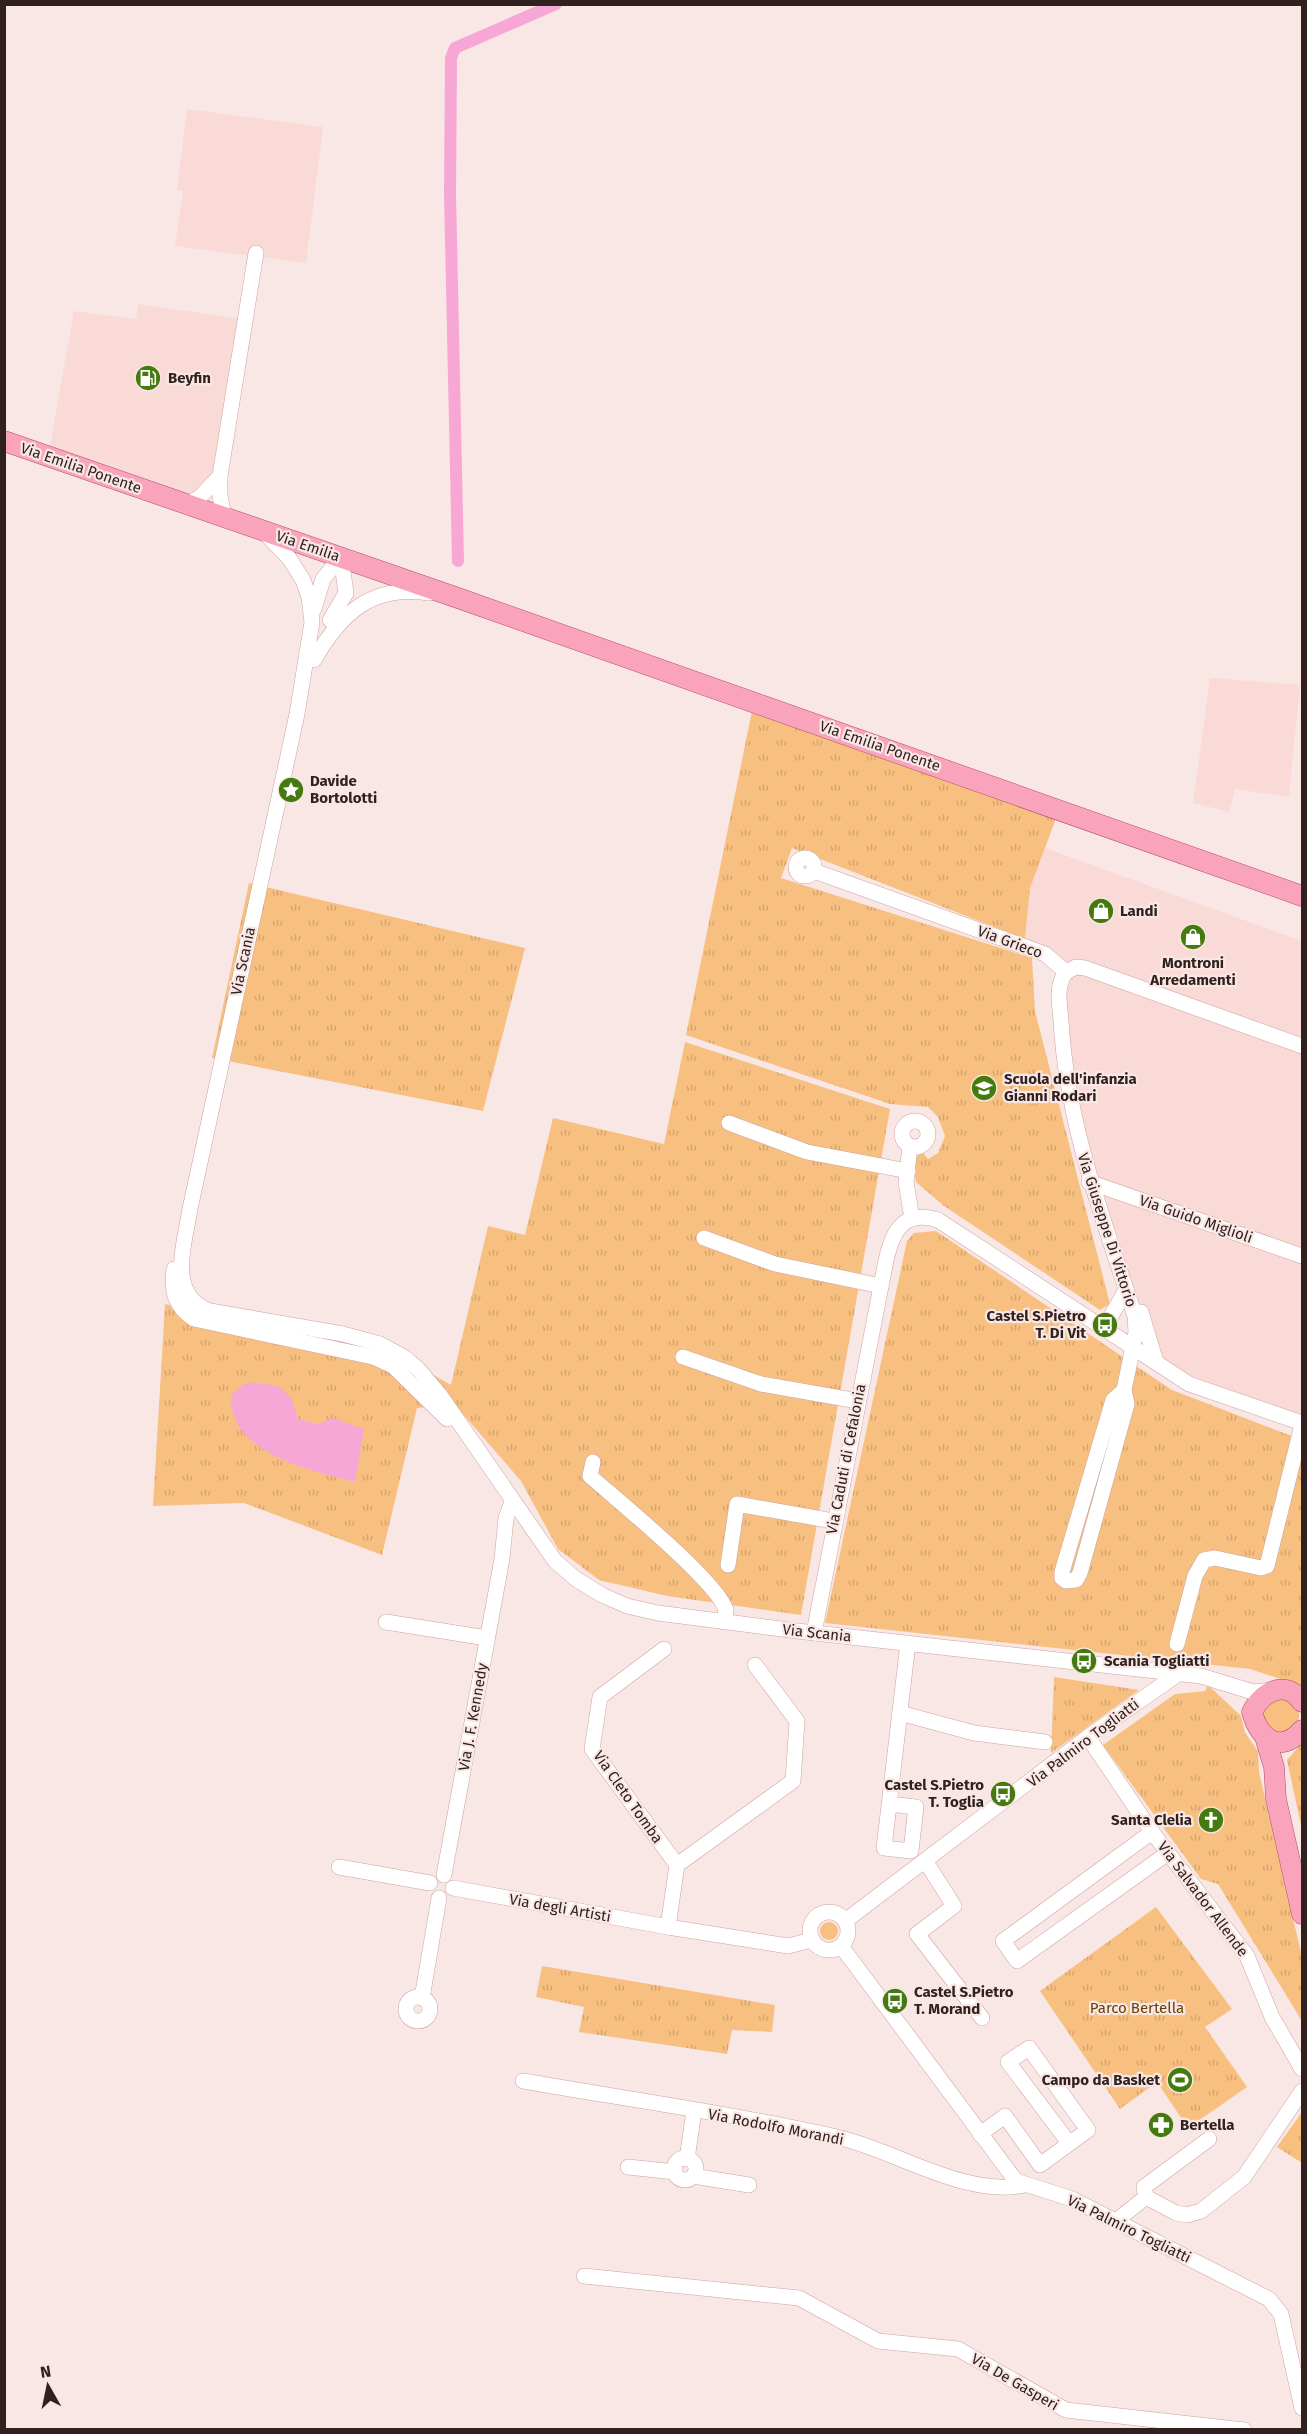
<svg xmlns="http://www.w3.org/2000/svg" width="1307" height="2434" font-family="'Fira Sans',sans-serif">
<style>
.built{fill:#fadad6}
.grass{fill:#f8c080}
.park{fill:url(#park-tufts)}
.water{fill:#f6a7d6}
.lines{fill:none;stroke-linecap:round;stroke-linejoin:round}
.canal{stroke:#f6a7d6;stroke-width:12}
.minor-casing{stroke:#cca39e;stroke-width:16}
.major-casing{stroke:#b04d68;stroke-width:21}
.minor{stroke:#fff;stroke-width:15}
.major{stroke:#f9a3bc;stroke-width:20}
.labels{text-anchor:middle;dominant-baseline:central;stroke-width:4.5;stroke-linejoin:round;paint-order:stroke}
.poi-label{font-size:15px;font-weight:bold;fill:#30211f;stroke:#f9e7e5;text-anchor:start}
.street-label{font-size:15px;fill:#30211f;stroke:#f9e7e5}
.park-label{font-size:15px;fill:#663f07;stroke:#f9e7e5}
</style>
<defs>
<pattern id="park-tufts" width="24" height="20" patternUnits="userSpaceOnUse" patternTransform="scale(1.5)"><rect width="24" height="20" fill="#f8c080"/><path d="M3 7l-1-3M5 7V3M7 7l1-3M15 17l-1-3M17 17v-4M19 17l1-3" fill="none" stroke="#d5a56e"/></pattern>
</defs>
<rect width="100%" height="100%" fill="#f9e7e5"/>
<g class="built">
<path d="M 187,109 L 323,127 L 306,263 L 175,246 L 183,191 L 177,190 Z"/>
<path d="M 138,304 L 242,319 L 219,466 L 200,492 L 189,494 L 49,451 L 74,311 L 136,319 Z"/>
<path d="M 1210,678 L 1300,685 L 1289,797 L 1235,789 L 1229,812 L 1193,803 Z"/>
<path d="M 1045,848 L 1302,941 L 1302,1416 L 1162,1365 L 1131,1290 L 1070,1093 L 1066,972 L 1025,939 L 1030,888 Z"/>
</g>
<g class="grass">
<path d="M 1276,1695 L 1298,1707 C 1302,1720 1296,1726 1286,1735 L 1266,1732 L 1260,1707 Z"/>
<circle cx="829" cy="1931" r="9"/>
</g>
<g class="park">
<path d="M 754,701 L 1060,808 L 1030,888 L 1025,939 L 792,848 L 781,878 L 1032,958 L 1035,1011 L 1110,1304 L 1100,1310 L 944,1206 L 916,1182 L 913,1163 L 921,1150 L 928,1159 L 938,1153 L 945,1136 L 938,1117 L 928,1107 L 890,1104 L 686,1035 Z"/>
<path d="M 249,883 L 525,948 L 483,1111 L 212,1058 Z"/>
<path d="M 685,1042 L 890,1109 L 801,1615 L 667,1596 L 599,1580 L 558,1549 L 521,1481 L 449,1398 L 447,1405 L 417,1408 L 382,1555 L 244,1503 L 153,1506 L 165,1304 L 389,1350 L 451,1385 L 488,1226 L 525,1235 L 553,1118 L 664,1144 Z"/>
<path d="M 936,1231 L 1172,1390 L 1302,1440 L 1302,1686 L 1250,1669 L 825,1623 L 907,1241 L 914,1233 Z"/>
<path d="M 1054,1677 L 1139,1690 L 1051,1753 Z"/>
<path d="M 1208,1685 L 1241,1716 L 1245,1733 L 1258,1751 L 1259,1772 L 1302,1957 L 1302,2021 L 1218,1884 L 1201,1879 L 1103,1745 L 1175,1694 L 1205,1691 Z"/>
<path d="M 1302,1743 L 1302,1830 L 1287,1760 Z"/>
<path d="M 1156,1907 L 1232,2009 L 1205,2027 L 1247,2087 L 1188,2128 L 1157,2082 L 1120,2109 L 1040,1991 Z"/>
<path d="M 542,1966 L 775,2005 L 772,2032 L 732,2030 L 727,2054 L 579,2032 L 584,2007 L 536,1997 Z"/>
<path d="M 1302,2112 L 1302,2163 L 1277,2147 Z"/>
</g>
<path class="water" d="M 245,1383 C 276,1383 291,1386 298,1419 L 318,1424 L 333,1418 L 364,1429 L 355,1482 C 311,1471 228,1453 231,1395 Z"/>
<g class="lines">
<path class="canal" d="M 458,561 L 450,193 L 451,58 L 455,48 L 556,4"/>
<g class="minor-casing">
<g id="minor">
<path d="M 187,505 L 200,497 L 220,476"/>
<path d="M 224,517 L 220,496 L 220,476 L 256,253"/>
<path d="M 263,531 L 289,558 L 303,580 L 309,597 L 312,622 L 297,714 L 190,1209 C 185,1243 166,1296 210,1311 L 343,1334 L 380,1344 L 404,1357 L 419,1370 L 440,1395 L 555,1561 L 576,1579 L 602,1595 L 627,1606 L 658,1613 L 797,1631 L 1201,1676 L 1253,1692 L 1273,1690"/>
<path d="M 314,609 L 323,579 L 341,557"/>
<path d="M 330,620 L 346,593 L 341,557"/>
<path d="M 314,660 C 341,613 372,584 429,593"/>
<circle cx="805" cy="867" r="9"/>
<path d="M 814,871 L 1045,954 L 1066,972 L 1076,967 L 1085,968 L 1302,1046"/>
<path d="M 1066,972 C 1055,987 1060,1004 1061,1021 C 1067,1126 1103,1218 1135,1316 L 1136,1332 L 1124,1390 L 1127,1404 L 1080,1573 L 1076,1580 L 1066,1581 L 1062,1578 L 1062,1572 L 1113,1400 L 1124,1390"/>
<circle cx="915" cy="1134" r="13"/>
<path d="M 729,1123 L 807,1152 L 908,1171"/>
<path d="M 910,1146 L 906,1182 L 912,1219"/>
<path d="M 1089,1182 L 1302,1256"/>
<path d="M 704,1238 L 775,1264 L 881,1286"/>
<path d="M 174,1269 C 171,1292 175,1306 194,1319 L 373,1357 L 393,1366 L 447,1419"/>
<path d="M 1141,1312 L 1156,1362"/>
<path d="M 1104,1328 L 1126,1290"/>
<path d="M 683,1357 L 761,1384 L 858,1401"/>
<path d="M 593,1462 L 590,1476 C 617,1500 717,1581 726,1610 L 724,1622"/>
<path d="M 728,1565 L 737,1504 L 833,1521"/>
<path d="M 386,1622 L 487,1638"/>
<path d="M 814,1633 L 881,1286 C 888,1253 891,1205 938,1220 L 1189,1384 L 1302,1423"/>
<path d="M 1177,1644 L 1195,1576 L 1204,1560 L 1215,1558 L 1261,1568 L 1267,1566 L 1302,1425"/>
<path d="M 664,1649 L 600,1697 L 592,1749 L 677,1865"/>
<path d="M 755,1665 L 797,1721 L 793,1781 L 677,1865 L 668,1927 L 788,1946 L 812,1940"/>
<path d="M 900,1713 L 974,1733 L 1045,1742"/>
<path d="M 1088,1737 L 1152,1832 L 1247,1956 L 1272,2017 L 1302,2069"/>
<path d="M 889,1804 L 916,1807 L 911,1851 L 884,1848 L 908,1643"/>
<path d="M 1152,1832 L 1003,1941 L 1017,1961 L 1168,1853"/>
<path d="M 926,1862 L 954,1906 L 917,1934 L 982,2018"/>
<path d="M 339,1867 L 430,1883"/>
<path d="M 444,1875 L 502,1559 L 506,1518 L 512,1502"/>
<path d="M 453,1888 L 668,1927"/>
<circle cx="829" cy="1931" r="19"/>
<path d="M 845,1921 L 1088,1737 L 1178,1674"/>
<path d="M 841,1946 L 1016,2181 L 1072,2199 L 1269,2299 L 1281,2314 L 1302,2408"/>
<circle cx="418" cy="2009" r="12"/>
<path d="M 422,1998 L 439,1898"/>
<path d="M 523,2081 C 627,2099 733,2114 837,2137 C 895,2150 965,2198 1025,2185"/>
<path d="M 980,2134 L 1005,2116 L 1040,2165 L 1088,2130 L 1029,2048 L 1008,2062 L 1069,2143"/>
<circle cx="685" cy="2169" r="11"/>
<path d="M 687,2159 L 694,2111"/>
<path d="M 628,2167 L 675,2172"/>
<path d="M 693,2176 L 749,2185"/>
<path d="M 1146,2197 L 1144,2187 L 1209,2139"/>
<path d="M 1116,2221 L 1146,2197 L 1176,2213 L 1187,2215 L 1201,2211 L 1244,2177 L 1302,2091"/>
<path d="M 584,2276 L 799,2298 L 878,2341 L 958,2349 L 1066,2410 L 1244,2430"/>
</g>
</g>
<g class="major-casing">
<g id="major">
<path d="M 4,441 L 458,598 L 1302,896"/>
<path d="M 1302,1702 C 1286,1679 1263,1691 1252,1712 C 1259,1738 1280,1755 1302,1730"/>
<path d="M 1265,1737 L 1274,1767 L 1276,1799 L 1302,1914"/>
</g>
</g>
<use href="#minor" class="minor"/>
<use href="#major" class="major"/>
</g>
<defs>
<g id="fuel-disc" transform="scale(1.35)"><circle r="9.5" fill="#457b0e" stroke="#f9e7e5"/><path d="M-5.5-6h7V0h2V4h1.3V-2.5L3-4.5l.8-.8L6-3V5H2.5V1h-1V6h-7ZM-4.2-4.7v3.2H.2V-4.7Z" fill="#fff"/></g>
<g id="sight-disc" transform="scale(1.35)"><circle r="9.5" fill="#457b0e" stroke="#f9e7e5"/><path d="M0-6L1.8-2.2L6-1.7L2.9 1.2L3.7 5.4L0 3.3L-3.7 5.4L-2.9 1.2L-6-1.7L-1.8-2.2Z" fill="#fff"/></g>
<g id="shop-disc" transform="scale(1.35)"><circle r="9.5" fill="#457b0e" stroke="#f9e7e5"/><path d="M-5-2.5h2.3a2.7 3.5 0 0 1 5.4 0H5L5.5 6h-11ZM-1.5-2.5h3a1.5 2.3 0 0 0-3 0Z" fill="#fff"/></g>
<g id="school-disc" transform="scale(1.35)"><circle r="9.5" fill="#457b0e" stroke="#f9e7e5"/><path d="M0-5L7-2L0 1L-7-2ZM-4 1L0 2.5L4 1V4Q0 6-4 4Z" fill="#fff"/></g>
<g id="bus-disc" transform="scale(1.35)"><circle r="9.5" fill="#457b0e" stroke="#f9e7e5"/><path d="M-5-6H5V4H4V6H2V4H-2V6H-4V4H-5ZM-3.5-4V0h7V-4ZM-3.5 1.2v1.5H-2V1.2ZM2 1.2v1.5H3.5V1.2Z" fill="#fff"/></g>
<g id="church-disc" transform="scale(1.35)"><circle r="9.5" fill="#457b0e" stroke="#f9e7e5"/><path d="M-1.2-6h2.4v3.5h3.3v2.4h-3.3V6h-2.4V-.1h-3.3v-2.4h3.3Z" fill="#fff"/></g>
<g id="stadium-disc" transform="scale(1.35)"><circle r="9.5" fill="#457b0e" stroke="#f9e7e5"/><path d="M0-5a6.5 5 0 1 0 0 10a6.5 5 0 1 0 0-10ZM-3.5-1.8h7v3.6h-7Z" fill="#fff"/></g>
<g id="pharmacy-disc" transform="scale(1.35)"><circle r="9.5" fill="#457b0e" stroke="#f9e7e5"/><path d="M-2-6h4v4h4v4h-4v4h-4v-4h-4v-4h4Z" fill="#fff"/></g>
</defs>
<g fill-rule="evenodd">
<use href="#fuel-disc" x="148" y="378"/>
<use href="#sight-disc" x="291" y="790"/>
<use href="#shop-disc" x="1101" y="911"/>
<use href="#shop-disc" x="1193" y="937"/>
<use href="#school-disc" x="984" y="1088"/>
<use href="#bus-disc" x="1105" y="1325"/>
<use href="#bus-disc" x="1084" y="1661"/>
<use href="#bus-disc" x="1003" y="1794"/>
<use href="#church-disc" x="1211" y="1820"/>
<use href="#bus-disc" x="895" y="2001"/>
<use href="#stadium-disc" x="1180" y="2080"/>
<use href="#pharmacy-disc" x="1161" y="2125"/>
</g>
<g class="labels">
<g class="poi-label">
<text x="168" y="378">Beyfin</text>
<text x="310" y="781">Davide<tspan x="310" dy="17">Bortolotti</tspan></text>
<text x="1120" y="911">Landi</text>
<text x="1193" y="963" text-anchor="middle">Montroni<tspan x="1193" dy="17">Arredamenti</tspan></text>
<text x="1004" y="1079">Scuola dell'infanzia<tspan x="1004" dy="17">Gianni Rodari</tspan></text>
<text x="1086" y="1316" text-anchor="end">Castel S.Pietro<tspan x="1086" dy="17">T. Di Vit</tspan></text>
<text x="1104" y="1661">Scania Togliatti</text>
<text x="984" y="1785" text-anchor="end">Castel S.Pietro<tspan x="984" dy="17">T. Toglia</tspan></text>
<text x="1192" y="1820" text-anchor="end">Santa Clelia</text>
<text x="914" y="1992">Castel S.Pietro<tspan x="914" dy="17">T. Morand</tspan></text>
<text x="1160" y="2080" text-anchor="end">Campo da Basket</text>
<text x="1180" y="2125">Bertella</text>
</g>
<g class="street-label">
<text transform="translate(81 468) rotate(19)">Via Emilia Ponente</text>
<text transform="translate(308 546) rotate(19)">Via Emilia</text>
<text transform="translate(880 746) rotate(19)">Via Emilia Ponente</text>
<text transform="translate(1010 942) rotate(20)">Via Grieco</text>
<text transform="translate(243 961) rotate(-78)">Via Scania</text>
<text transform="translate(1196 1219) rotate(19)">Via Guido Miglioli</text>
<text transform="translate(1107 1230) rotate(72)">Via Giuseppe Di Vittorio</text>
<text transform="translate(846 1459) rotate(-79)">Via Caduti di Cefalonia</text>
<text transform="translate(817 1633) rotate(6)">Via Scania</text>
<text transform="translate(473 1717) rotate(-80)">Via J. F. Kennedy</text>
<text transform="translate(1083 1743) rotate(-37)">Via Palmiro Togliatti</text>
<text transform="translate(628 1797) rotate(55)">Via Cleto Tomba</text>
<text transform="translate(1203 1899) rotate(53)">Via Salvador Allende</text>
<text transform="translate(560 1908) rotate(10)">Via degli Artisti</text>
<text transform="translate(776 2127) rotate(11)">Via Rodolfo Morandi</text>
<text transform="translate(1129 2229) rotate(26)">Via Palmiro Togliatti</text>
<text transform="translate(1015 2382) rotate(30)">Via De Gasperi</text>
</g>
<g class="park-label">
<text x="1137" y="2008">Parco Bertella</text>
</g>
</g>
<rect width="1307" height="2434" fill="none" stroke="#30211f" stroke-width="12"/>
<g transform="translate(48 2386) rotate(351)" stroke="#f9e7e5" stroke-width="4.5" paint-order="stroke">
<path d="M0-4.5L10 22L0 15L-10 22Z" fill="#30211f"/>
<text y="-9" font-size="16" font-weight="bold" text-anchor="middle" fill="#30211f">N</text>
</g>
</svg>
